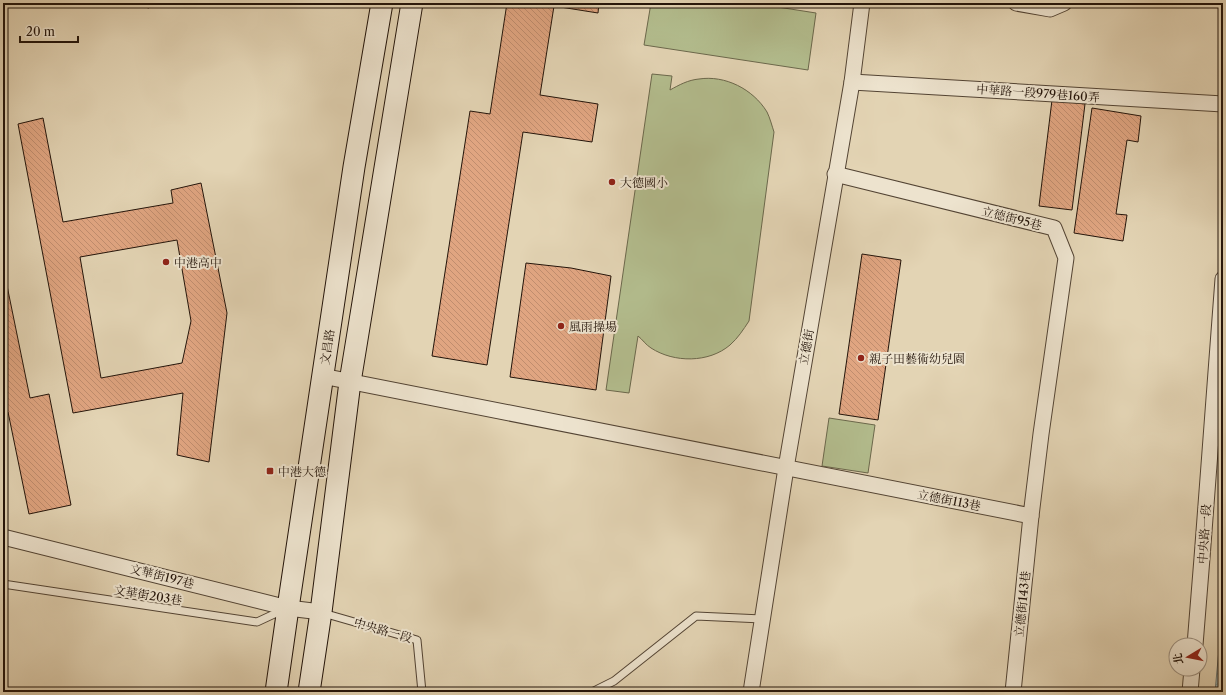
<svg xmlns="http://www.w3.org/2000/svg" width="1226" height="695" font-family="'Libre Caslon Text','Noto Serif TC',serif">
<style>
.grass{fill:#b3bd8e;stroke:#6b684c}
.water{fill:url(#water-waves);stroke:#6a7572}
.lines{fill:none;stroke-linecap:round;stroke-linejoin:round}
.shore{stroke:#5e6560;stroke-width:1}
.building{fill:url(#building-back-hatch);stroke:#23140a;fill-rule:evenodd}
.lane-casing{stroke:#534434;stroke-width:9}
.street-casing{stroke:#534434;stroke-width:17}
.secondary-casing{stroke:#23140a;stroke-width:23}
.lane{stroke:#ede3ce;stroke-width:7}
.street{stroke:#ede3ce;stroke-width:15}
.secondary{stroke:#ede3ce;stroke-width:21}
.poi-dot{fill:#8f2418;stroke:#ede3ce;stroke-width:1.5}
.labels{text-anchor:middle;dominant-baseline:central;stroke-width:4;stroke-linejoin:round;paint-order:stroke}
.street-label{font-size:12px;fill:#23140a;stroke:#ede3ce}
.poi-label{font-size:12px;fill:#23140a;stroke:#ede3ce;text-anchor:start}
</style>
<defs>
<pattern id="water-waves" width="16" height="10" patternUnits="userSpaceOnUse"><rect width="16" height="10" fill="#99b6b7"/><path d="M0 5q4-4 8 0t8 0" fill="none" stroke="#7c9393"/></pattern>
<pattern id="building-back-hatch" width="6" height="6" patternUnits="userSpaceOnUse"><rect width="6" height="6" fill="#e0a581"/><path d="M-1 5l2 2M0 0l6 6M5-1l2 2" fill="none" stroke="#c08d6e"/></pattern>
</defs>
<rect width="100%" height="100%" fill="#e3d4b4"/>
<filter id="stains"><feTurbulence type="fractalNoise" baseFrequency=".005" numOctaves="4"/><feColorMatrix values="0 0 0 0 .2 0 0 0 0 .09 0 0 0 0 .02 0 0 0 .5 -.17"/></filter>
<radialGradient id="worn" r=".72"><stop offset=".6" stop-color="#630" stop-opacity="0"/><stop offset="1" stop-color="#630" stop-opacity=".3"/></radialGradient>
<g class="grass">
<path d="M 651,3 L 752,3 L 816,13 L 808,70 L 644,45 Z"/>
<path d="M 652,74 L 672,76 L 670,90 C 679,85 688,80 699,79 C 725,75 753,89 767,112 C 770,118 772,126 774,132 L 749,321 C 743,330 738,338 730,345 C 709,363 674,363 651,348 C 646,345 642,339 638,336 L 629,393 L 606,390 Z"/>
<path d="M 829,418 L 875,425 L 868,473 L 822,466 Z"/>
</g>
<path class="water" d="M 1223,606 L 1223,692 L 1215,692 Z"/>
<g class="lines">
<path class="shore" d="M 1219,692 L 1223,651"/>
</g>
<g class="building">
<path d="M 126,3 L 150,3 L 149,8 Z"/>
<path d="M 507,3 L 599,3 L 598,13 L 554,6 L 540,95 L 598,104 L 592,142 L 523,132 L 487,365 L 432,356 L 470,111 L 490,114 Z"/>
<path d="M 1052,100 L 1085,104 L 1072,210 L 1039,206 Z"/>
<path d="M 1092,108 L 1141,116 L 1138,142 L 1127,140 L 1116,214 L 1127,215 L 1123,241 L 1074,233 Z"/>
<path d="M 43,118 L 63,222 L 173,203 L 171,190 L 201,183 L 227,313 L 209,462 L 177,455 L 183,393 L 73,413 L 18,124 ZM 177,240 L 191,321 L 182,363 L 101,378 L 80,257 Z"/>
<path d="M 862,254 L 901,260 L 878,420 L 839,414 Z"/>
<path d="M 526,263 L 571,268 L 611,276 L 596,390 L 510,377 Z"/>
<path d="M 3,266 L 30,398 L 49,394 L 71,505 L 29,514 L 8,412 L 3,413 Z"/>
</g>
<g class="lines">
<g class="lane-casing">
<g id="lane">
<path d="M 3,584 L 257,622 L 285,609"/>
<path d="M 323,613 L 417,640 L 422,692"/>
<path d="M 592,692 L 614,681 L 696,616 L 762,619"/>
</g>
</g>
<g class="street-casing">
<g id="street">
<path d="M 1016,3 L 1050,9 L 1064,3"/>
<path d="M 852,82 L 1223,104"/>
<path d="M 322,376 L 1031,516 L 1041,434 L 1066,258 L 1054,228 L 835,174"/>
<path d="M 3,537 L 288,608 L 321,612"/>
<path d="M 1195,645 L 1202,558 L 1223,279"/>
<path d="M 751,692 L 786,468 L 852,82 L 862,3"/>
<path d="M 1013,692 L 1031,516"/>
<path d="M 1190,692 L 1192,669"/>
</g>
</g>
<g class="secondary-casing">
<g id="secondary">
<path d="M 276,692 L 288,608 L 354,167 L 382,3"/>
<path d="M 309,692 L 321,612 L 350,382 L 412,3"/>
</g>
</g>
<use href="#lane" class="lane"/>
<use href="#street" class="street"/>
<use href="#secondary" class="secondary"/>
</g>
<g class="poi-dot">
<circle cx="612" cy="182" r="4"/>
<circle cx="166" cy="262" r="4"/>
<circle cx="561" cy="326" r="4"/>
<circle cx="861" cy="358" r="4"/>
<rect x="266" y="467" width="8" height="8" rx="2"/>
</g>
<g class="labels">
<g class="street-label">
<text transform="translate(1038 93) rotate(4)">中華路一段979巷160弄</text>
<text transform="translate(1012 218) rotate(14)">立德街95巷</text>
<text transform="translate(327 347) rotate(-81)">文昌路</text>
<text transform="translate(806 347) rotate(-80)">立德街</text>
<text transform="translate(949 500) rotate(11)">立德街113巷</text>
<text transform="translate(1204 534) rotate(-86)">中央路一段</text>
<text transform="translate(162 576) rotate(14)">文華街197巷</text>
<text transform="translate(148 595) rotate(9)">文華街203巷</text>
<text transform="translate(1022 604) rotate(-84)">立德街143巷</text>
<text transform="translate(383 630) rotate(16)">中央路一段</text>
</g>
<g class="poi-label">
<text x="620" y="182">大德國小</text>
<text x="174" y="262">中港高中</text>
<text x="569" y="326">風雨操場</text>
<text x="869" y="358">親子田藝術幼兒園</text>
<text x="278" y="471">中港大德</text>
</g>
</g>
<rect width="1226" height="695" fill="none" stroke="#e3d4b4" stroke-width="16"/>
<rect x="4" y="4" width="1218" height="687" fill="none" stroke="#23140a" stroke-width="2"/>
<rect x="8" y="8" width="1210" height="679" fill="none" stroke="#23140a"/>
<g transform="translate(1188 657) rotate(260)"><circle r="19" fill="#ede3ce" stroke="#9c9080"/>
<path d="M0-3L7 15L0 10L-7 15Z" fill="#8f2418"/>
<text y="-6" font-size="11" font-weight="bold" text-anchor="middle" fill="#23140a">北</text>
</g>
<path d="M20 36v6h58v-6" fill="none" stroke="#23140a" stroke-width="2"/>
<text x="26" y="36" font-size="12" fill="#23140a" stroke="#ede3ce" stroke-width="3" paint-order="stroke">20 m</text>
<rect width="100%" height="100%" filter="url(#stains)"/>
<rect width="100%" height="100%" fill="url(#worn)"/>
</svg>
